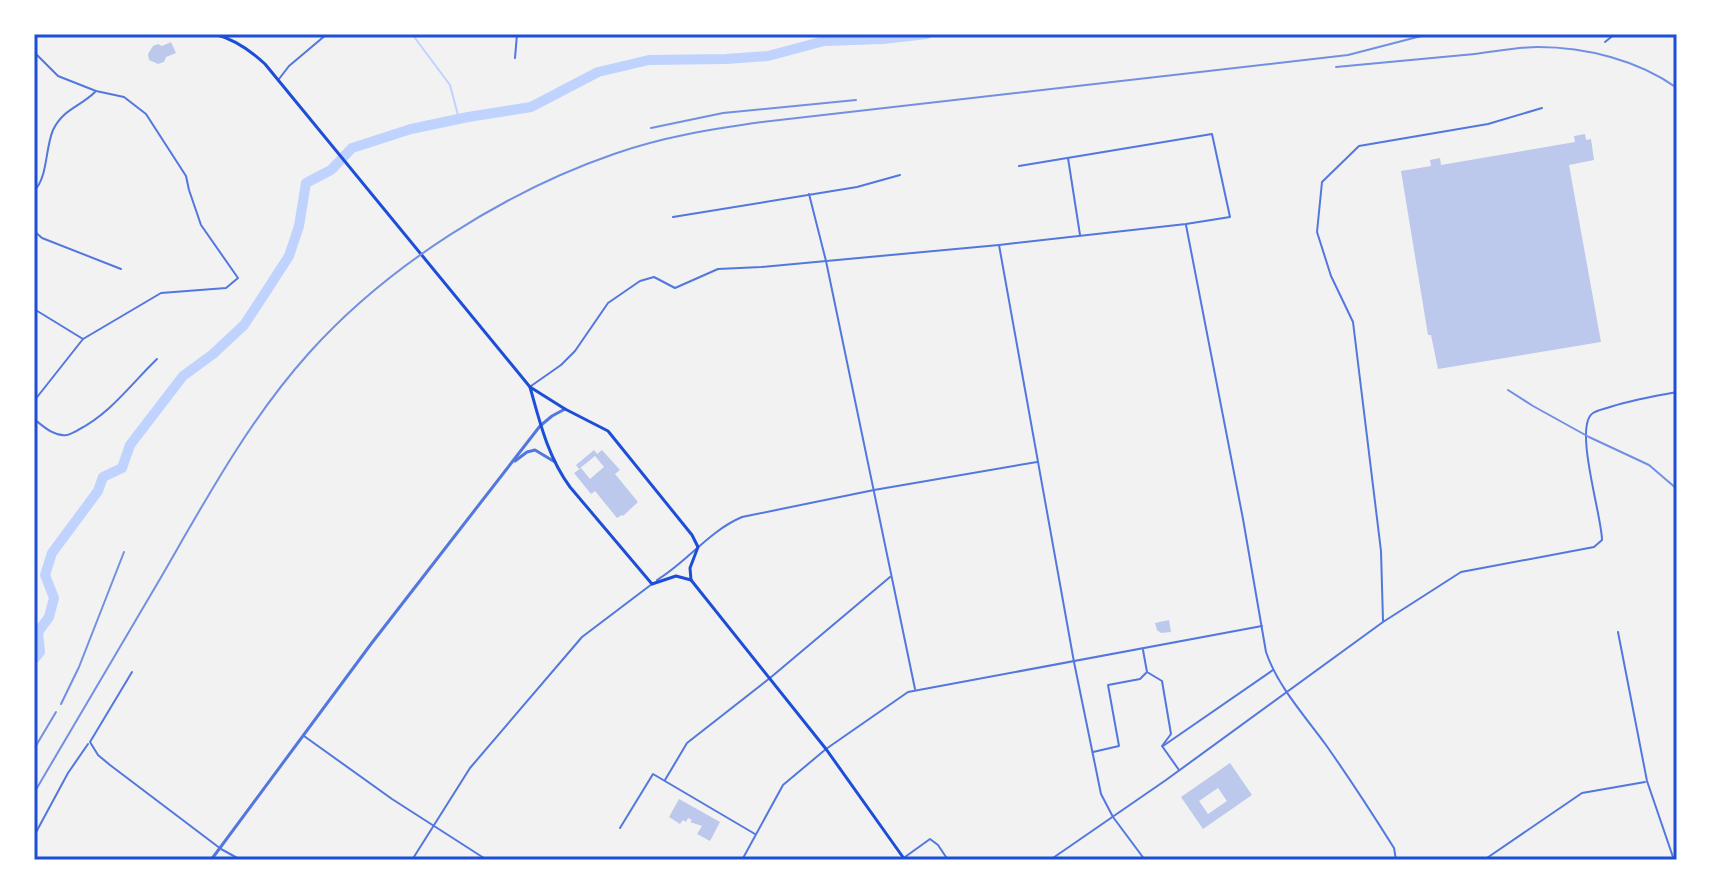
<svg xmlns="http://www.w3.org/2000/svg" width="1711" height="894" font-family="Ubuntu,sans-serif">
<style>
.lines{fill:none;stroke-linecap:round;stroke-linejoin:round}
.stream{stroke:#bfd3fe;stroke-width:2}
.river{stroke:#bfd3fe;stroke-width:10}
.building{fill:#bdc9ec;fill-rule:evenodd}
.minor{stroke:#5277de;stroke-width:2}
.tertiary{stroke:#5277de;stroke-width:3}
.secondary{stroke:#1d4ed8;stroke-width:3}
.rail{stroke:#7290e2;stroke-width:2}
.neatline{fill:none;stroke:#1d4ed8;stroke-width:3}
</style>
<rect width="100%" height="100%" fill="#f2f2f2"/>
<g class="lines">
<path class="stream" d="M 412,34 L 450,85 L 459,119"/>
<path class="river" d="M 34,659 L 40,652 L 38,632 L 49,617 L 54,598 L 45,575 L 52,553 L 98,491 L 103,477 L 122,468 L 130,445 L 183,376 L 213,354 L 244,325 L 269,287 L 289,256 L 299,226 L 306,183 L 331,170 L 352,148 L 411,129 L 468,117 L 531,107 L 598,72 L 649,60 L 726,59 L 768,56 L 824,41 L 883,39 L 927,34"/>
</g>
<g class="building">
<path d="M 171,42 L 176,53 L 166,57 L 164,62 L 158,64 L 149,60 L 148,54 L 153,46 L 158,44 L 162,46 Z"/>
<path d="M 1585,134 L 1586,140 L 1591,139 L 1594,160 L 1569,165 L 1601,342 L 1438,369 L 1431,335 L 1428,335 L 1401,171 L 1431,166 L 1430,160 L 1440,158 L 1441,165 L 1575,142 L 1574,136 Z"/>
<path d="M 594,450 L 597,454 L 602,450 L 620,470 L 615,474 L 638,502 L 623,516 L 622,515 L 617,518 L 595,491 L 591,494 L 574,473 L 581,468 L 590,479 L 604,467 L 595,456 L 579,469 L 576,465 Z"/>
<path d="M 1169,620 L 1171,632 L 1161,633 L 1157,630 L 1155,623 Z"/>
<path d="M 1230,763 L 1252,795 L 1203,829 L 1181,797 ZM 1218,788 L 1227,801 L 1208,814 L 1199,801 Z"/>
<path d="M 679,799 L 720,822 L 710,841 L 697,834 L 702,826 L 690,822 L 692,820 L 688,818 L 686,822 L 683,820 L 680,824 L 669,817 Z"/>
</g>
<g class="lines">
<g class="minor">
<path d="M 1605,42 L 1615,34"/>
<path d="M 34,52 L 58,76 L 96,91 L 124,97 L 146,114 L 186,176 L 189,190 L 201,225 L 238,278 L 226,288 L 161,293 L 83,339 L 34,401"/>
<path d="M 515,58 L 517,34"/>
<path d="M 279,79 L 289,66 L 327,34"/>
<path d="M 1068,158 L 1080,235"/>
<path d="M 34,191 C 48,177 45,149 53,130 C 63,109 80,107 95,92"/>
<path d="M 809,194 L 826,261 L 915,689"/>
<path d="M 673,217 L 857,187 L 900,175"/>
<path d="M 1186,225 L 1243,519 L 1266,652 C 1278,687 1305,716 1326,745 C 1350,779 1372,813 1394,848 L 1396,860"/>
<path d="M 34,231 L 42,238 L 121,269"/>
<path d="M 999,245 L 1074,662 L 1101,794 L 1113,817 L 1145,860"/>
<path d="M 34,309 L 83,339"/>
<path d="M 531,386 L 561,365 L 575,351 L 608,303 L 640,281 L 654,277 L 675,288 L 718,269 L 761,267 L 999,245 L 1186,224 L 1230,217 L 1212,134 L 1019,166"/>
<path d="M 34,419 C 43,426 54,437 67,435 C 68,435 77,431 78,430 C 111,413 131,384 157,359"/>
<path d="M 657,580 C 687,562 709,531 742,517 L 874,490 L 1037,462"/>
<path d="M 1383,621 L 1381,551 L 1353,322 L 1331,276 L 1317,232 L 1322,182 L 1359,146 L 1488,124 L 1542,108"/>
<path d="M 1618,632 L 1647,781 L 1674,860"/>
<path d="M 1143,650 L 1147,672 L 1162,681 L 1171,734 L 1162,746 L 1179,770"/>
<path d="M 132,672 L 90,742 L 98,755 L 110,765 L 221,849 L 241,860"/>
<path d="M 304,736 L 392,799 L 487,860"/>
<path d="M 1163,746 L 1273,670"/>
<path d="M 1093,752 L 1119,746 L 1108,685 L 1140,679 L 1146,673"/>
<path d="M 665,780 L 687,743 L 770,678 L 890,577"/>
<path d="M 620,828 L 653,774 L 755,834"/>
<path d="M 34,836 L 68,773 L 88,744"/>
<path d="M 905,857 L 930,839 L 938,845 L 948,860"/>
<path d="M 412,860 L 470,768 L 582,637 L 652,584"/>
<path d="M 742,860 L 783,785 L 826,749 L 908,692 L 1262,626"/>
<path d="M 1050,860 L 1166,780 L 1383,622 L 1461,572 L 1594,547 L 1602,540 C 1602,516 1573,426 1593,413 C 1597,410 1604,409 1610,407 C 1632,400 1654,396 1677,392"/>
<path d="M 1484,860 L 1582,793 L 1645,782"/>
</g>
<g class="tertiary">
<path d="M 515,461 L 527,452 L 535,450 L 555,462"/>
<path d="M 211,860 L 371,644 L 540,426 L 552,416 L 565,409"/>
</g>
<g class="secondary">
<path d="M 214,34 C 234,39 250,50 265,64 L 530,387 L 565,409 L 608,431 L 692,535 L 698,547 L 690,568 L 691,580"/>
<path d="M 530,387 C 540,423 548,457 570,487 L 652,584 L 676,576 L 691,580"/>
<path d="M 691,580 L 826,749 L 905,860"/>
</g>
<g class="rail">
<path d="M 1336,67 C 1379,63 1422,59 1464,55 C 1489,53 1514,47 1538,47 C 1585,47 1638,60 1677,88"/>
<path d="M 651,128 L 723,113 L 856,100"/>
<path d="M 1508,390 L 1533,406 L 1589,437 L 1649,465 L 1677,489"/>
<path d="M 61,704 L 79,667 L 124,552"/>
<path d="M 34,749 L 56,712"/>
<path d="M 34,793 C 76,722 118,651 160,579 C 205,501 248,421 309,353 C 387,266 504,192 614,154 C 662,137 712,129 762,122 L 1348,55 L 1429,34"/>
</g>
</g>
<rect width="1711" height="894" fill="none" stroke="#ffffff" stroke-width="72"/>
<rect x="36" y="36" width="1639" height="822" class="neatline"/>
</svg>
